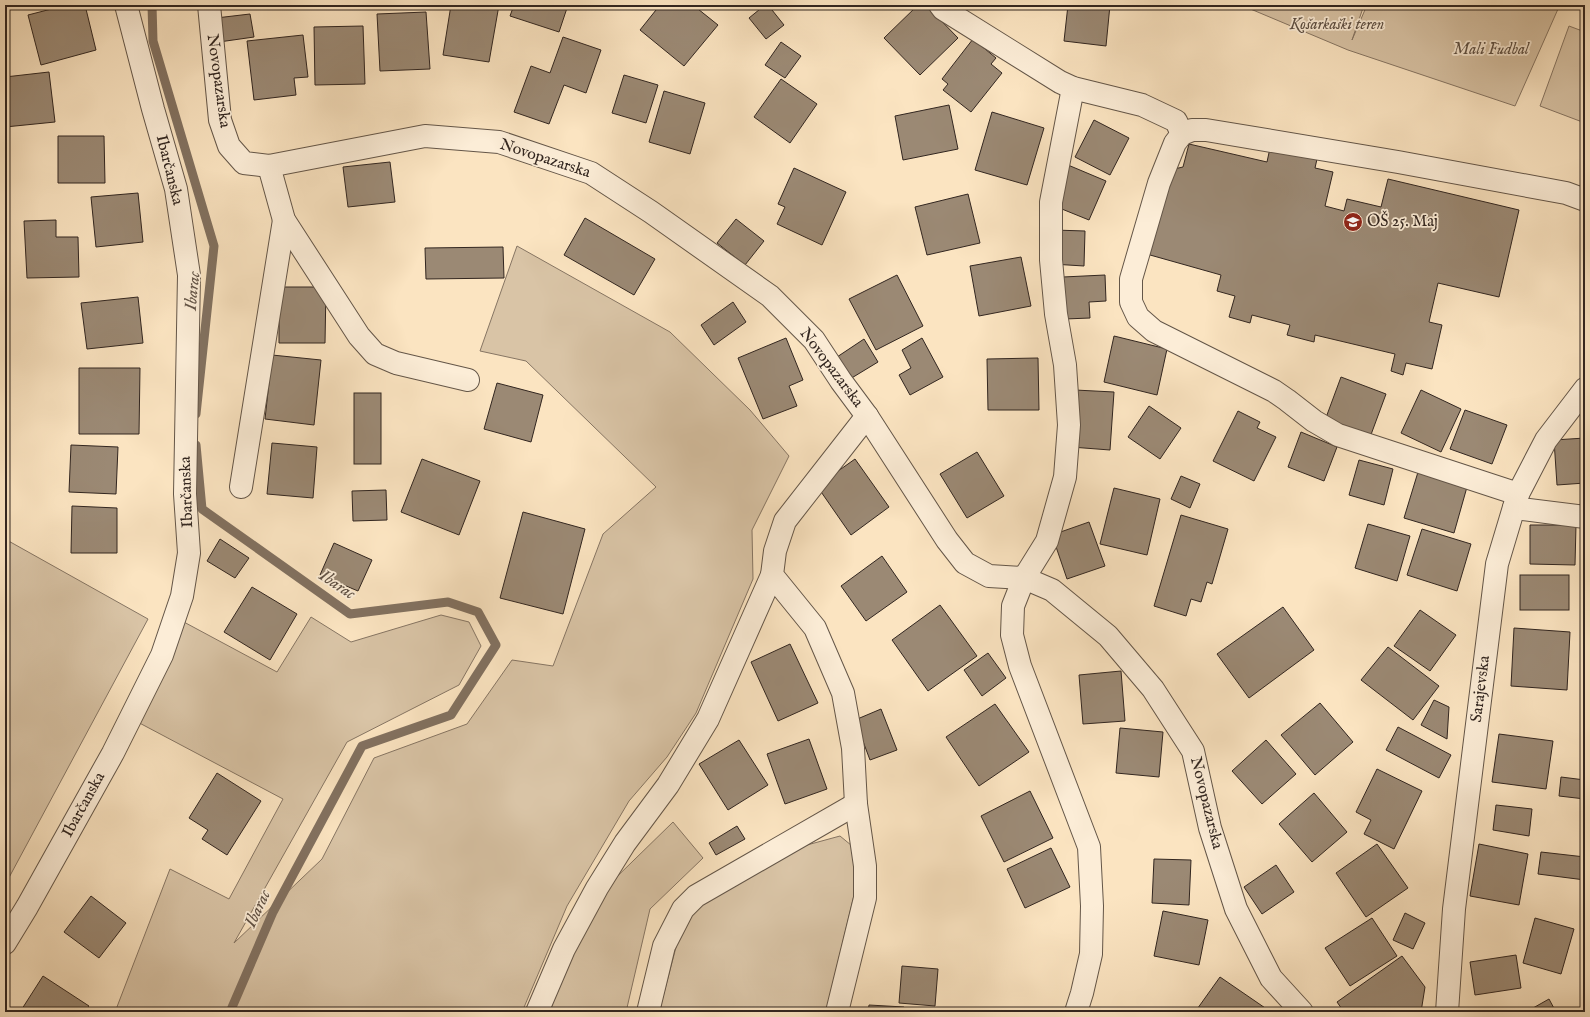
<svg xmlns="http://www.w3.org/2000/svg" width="1590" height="1017" font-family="'IM FELL English',serif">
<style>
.green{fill:#d9c4a6;stroke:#867563}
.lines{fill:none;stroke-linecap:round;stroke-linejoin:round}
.stream{stroke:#827160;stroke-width:9}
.building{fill:#9b8974;stroke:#322620}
.minor-casing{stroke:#645648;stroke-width:24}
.minor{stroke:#fcedd7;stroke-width:22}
.labels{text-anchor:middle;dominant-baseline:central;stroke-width:3.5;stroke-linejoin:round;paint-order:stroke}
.park-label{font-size:16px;font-style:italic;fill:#5c4e42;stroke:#fcedd7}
.street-label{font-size:16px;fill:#322620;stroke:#fcedd7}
.poi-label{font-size:16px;fill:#322620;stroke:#fcedd7;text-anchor:start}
.water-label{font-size:17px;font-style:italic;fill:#615245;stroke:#fcedd7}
</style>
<rect width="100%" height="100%" fill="#fbe4c1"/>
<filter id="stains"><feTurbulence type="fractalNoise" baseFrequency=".005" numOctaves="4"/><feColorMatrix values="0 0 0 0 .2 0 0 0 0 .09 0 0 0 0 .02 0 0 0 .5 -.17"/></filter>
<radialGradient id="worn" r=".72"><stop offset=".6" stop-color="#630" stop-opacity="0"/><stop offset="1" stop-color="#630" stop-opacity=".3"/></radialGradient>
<g class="green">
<path d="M 1241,5 L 1364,5 L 1352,40 L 1367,5 L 1547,5 L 1558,9 L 1515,106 L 1348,50 Z"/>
<path d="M 1569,26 L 1585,32 L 1585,123 L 1540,106 Z"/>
<path d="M 517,246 L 670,332 L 750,410 L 789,456 L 752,530 L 753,579 L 696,713 L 667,757 L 629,801 L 567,906 L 522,1012 L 115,1012 L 170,869 L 229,899 L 283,799 L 130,718 L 182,621 L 277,672 L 311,617 L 351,642 L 441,615 L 469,622 L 481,646 L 459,685 L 347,742 L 234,943 L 322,859 L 374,758 L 467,724 L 512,660 L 553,666 L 603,534 L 656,487 L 526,361 L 480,351 Z"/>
<path d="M 5,539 L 148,619 L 5,885 Z"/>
<path d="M 673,822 L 703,858 L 650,909 L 626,1012 L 545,1012 L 594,899 Z"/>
<path d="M 840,836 L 857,850 L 856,887 L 826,1012 L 659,1012 L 680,932 L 697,905 L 785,851 Z"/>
</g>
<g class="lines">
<g class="stream">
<path d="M 152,5 L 153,41 L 214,246 L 196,414"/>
<path d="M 196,445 L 202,509 L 350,614 L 448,602 L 478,612 L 496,645 L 451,715 L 362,746 L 273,912 L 230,1012"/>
</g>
</g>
<g class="building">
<path d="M 67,5 L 85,5 L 96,50 L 41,65 L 28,15 Z"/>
<path d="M 451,5 L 499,5 L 489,62 L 443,55 Z"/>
<path d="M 514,5 L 568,5 L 559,32 L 510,16 Z"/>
<path d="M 660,5 L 693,5 L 718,25 L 684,66 L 640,30 Z"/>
<path d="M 765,5 L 768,5 L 784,25 L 766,39 L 749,18 Z"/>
<path d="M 918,5 L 926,5 L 958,38 L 920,75 L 884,38 Z"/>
<path d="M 1068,5 L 1110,5 L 1106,46 L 1064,41 Z"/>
<path d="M 426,12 L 430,69 L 380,71 L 377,14 Z"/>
<path d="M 250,14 L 254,37 L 219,42 L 216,18 Z"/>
<path d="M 363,26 L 365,84 L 315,85 L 314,27 Z"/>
<path d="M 303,35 L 308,77 L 294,78 L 296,95 L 254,100 L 247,41 Z"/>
<path d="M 563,37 L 601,50 L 586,93 L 564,85 L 549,124 L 514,112 L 531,66 L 550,73 Z"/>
<path d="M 973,39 L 996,58 L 991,64 L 1002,73 L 971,112 L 943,90 L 948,84 L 942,79 Z"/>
<path d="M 781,42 L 801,56 L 785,78 L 765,65 Z"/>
<path d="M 49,72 L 55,122 L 5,127 L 5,77 Z"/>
<path d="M 624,75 L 658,85 L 646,123 L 612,113 Z"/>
<path d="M 781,79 L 817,104 L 790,143 L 754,117 Z"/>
<path d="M 664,91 L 705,103 L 690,154 L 649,142 Z"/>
<path d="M 949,105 L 958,149 L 903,160 L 895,116 Z"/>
<path d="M 992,112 L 1044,128 L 1027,185 L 975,170 Z"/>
<path d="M 1094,120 L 1129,138 L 1110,175 L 1075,157 Z"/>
<path d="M 58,136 L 104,136 L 105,183 L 58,183 Z"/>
<path d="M 1189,144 L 1267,162 L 1270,148 L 1317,159 L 1315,168 L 1333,172 L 1325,206 L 1344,211 L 1347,199 L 1381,207 L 1388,179 L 1519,210 L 1499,297 L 1438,283 L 1429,322 L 1442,325 L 1432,369 L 1406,363 L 1403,375 L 1391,371 L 1395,354 L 1315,335 L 1314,342 L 1287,335 L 1290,325 L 1252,315 L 1250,323 L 1229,317 L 1235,296 L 1217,291 L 1221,275 L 1143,253 L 1174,169 L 1183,167 Z"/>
<path d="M 390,162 L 395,202 L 348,207 L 343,167 Z"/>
<path d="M 1068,165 L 1106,181 L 1089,220 L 1052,205 Z"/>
<path d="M 794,168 L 846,192 L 822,245 L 777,224 L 785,207 L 778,204 Z"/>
<path d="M 138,193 L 143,242 L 96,247 L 91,197 Z"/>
<path d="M 968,194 L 980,243 L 927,255 L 915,207 Z"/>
<path d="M 585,218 L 655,259 L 634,295 L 564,255 Z"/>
<path d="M 736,219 L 764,241 L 745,265 L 717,243 Z"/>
<path d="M 56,220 L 56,237 L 78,237 L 79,277 L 27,278 L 24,221 Z"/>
<path d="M 1054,230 L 1085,231 L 1084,266 L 1052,264 Z"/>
<path d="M 503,247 L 504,278 L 426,279 L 425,248 Z"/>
<path d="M 1021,257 L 1031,306 L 979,316 L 970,266 Z"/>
<path d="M 897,275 L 923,326 L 876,350 L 849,299 Z"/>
<path d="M 1105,275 L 1106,301 L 1089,302 L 1090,318 L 1065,319 L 1063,277 Z"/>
<path d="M 279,287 L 326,287 L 325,343 L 279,343 Z"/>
<path d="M 138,297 L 143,343 L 87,349 L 81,303 Z"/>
<path d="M 733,302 L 746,322 L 714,345 L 701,325 Z"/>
<path d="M 1114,336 L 1167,349 L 1157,395 L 1104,382 Z"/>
<path d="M 786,338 L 803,380 L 789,386 L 797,406 L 763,419 L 738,358 Z"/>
<path d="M 922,338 L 943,377 L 910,395 L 899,375 L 911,368 L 902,350 Z"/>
<path d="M 864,339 L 878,362 L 850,379 L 837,357 Z"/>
<path d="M 272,355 L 321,360 L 314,425 L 265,419 Z"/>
<path d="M 1038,358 L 1039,410 L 988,410 L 987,359 Z"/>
<path d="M 79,368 L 140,368 L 139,434 L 79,434 Z"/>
<path d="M 1341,377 L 1386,394 L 1369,440 L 1324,423 Z"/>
<path d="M 497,383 L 543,395 L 531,442 L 484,429 Z"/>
<path d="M 1075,390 L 1114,392 L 1110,450 L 1071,447 Z"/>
<path d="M 1421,390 L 1461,409 L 1441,452 L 1401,433 Z"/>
<rect x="354" y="393" width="27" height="71"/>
<path d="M 1149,406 L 1181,428 L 1160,459 L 1128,437 Z"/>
<path d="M 1465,410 L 1507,425 L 1492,464 L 1450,449 Z"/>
<path d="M 1238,411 L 1260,422 L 1257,428 L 1276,437 L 1254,481 L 1213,461 Z"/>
<path d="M 1301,432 L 1337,447 L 1324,481 L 1288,467 Z"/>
<path d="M 1585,438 L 1585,483 L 1557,485 L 1554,440 Z"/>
<path d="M 272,443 L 317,447 L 313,498 L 267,494 Z"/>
<path d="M 71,445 L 118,447 L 116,494 L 69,492 Z"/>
<path d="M 977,452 L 1004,496 L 967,518 L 940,474 Z"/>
<path d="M 422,459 L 480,481 L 459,535 L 401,512 Z"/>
<path d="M 855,459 L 889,507 L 851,535 L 817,486 Z"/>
<path d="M 1359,460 L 1393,469 L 1384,505 L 1349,495 Z"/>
<path d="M 1418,472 L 1467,487 L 1454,533 L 1404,518 Z"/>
<path d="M 1181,476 L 1200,484 L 1190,508 L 1171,499 Z"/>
<path d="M 1114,488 L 1160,499 L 1147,555 L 1100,544 Z"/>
<path d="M 386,490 L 387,520 L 353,521 L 352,491 Z"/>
<path d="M 72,506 L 117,508 L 117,553 L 71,553 Z"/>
<path d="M 523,512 L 585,529 L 563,614 L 500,598 Z"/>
<path d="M 1181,515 L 1228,529 L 1212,584 L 1207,582 L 1201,602 L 1191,599 L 1186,616 L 1154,606 Z"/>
<path d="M 1089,522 L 1105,566 L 1067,579 L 1052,535 Z"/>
<path d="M 1368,524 L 1410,536 L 1397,581 L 1355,568 Z"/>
<path d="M 1530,525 L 1576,525 L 1575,565 L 1530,564 Z"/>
<path d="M 1422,529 L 1471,544 L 1457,591 L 1407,575 Z"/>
<path d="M 220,539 L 249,558 L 235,578 L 207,561 Z"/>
<path d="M 334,543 L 372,560 L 358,591 L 320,575 Z"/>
<path d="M 882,556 L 907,592 L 866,621 L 841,586 Z"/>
<rect x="1520" y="575" width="49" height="35"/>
<path d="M 252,587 L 297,614 L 270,660 L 224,632 Z"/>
<path d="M 940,605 L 977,656 L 928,691 L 892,640 Z"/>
<path d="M 1283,607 L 1314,650 L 1249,698 L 1217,654 Z"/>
<path d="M 1420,610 L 1456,635 L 1430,671 L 1394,646 Z"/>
<path d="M 1514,628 L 1570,632 L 1567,690 L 1511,686 Z"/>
<path d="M 790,644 L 818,703 L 778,721 L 751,662 Z"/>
<path d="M 1388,647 L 1439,686 L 1413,720 L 1361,680 Z"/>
<path d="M 988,653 L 1006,678 L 982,696 L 964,670 Z"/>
<path d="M 1121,671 L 1125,721 L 1083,724 L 1079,675 Z"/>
<path d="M 1434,700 L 1449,707 L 1447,739 L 1421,725 Z"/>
<path d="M 1320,703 L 1353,742 L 1315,775 L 1281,735 Z"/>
<path d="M 995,704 L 1029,752 L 979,786 L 946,737 Z"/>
<path d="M 881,709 L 897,750 L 870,760 L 855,720 Z"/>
<path d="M 1398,727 L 1451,755 L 1439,778 L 1386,750 Z"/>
<path d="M 1120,728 L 1163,732 L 1159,777 L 1116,773 Z"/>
<path d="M 1499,734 L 1553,741 L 1546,789 L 1492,782 Z"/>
<path d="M 809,739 L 827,789 L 785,804 L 767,754 Z"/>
<path d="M 739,740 L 768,785 L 728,810 L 699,764 Z"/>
<path d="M 1266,740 L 1296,774 L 1262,804 L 1232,771 Z"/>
<path d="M 1377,769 L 1422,791 L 1394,849 L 1364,834 L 1371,820 L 1356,812 Z"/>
<path d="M 217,773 L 261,801 L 227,855 L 202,839 L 208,830 L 189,818 Z"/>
<path d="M 1561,777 L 1585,780 L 1585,799 L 1559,796 Z"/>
<path d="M 1030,791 L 1053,838 L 1004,862 L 981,816 Z"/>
<path d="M 1314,793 L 1347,832 L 1312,862 L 1279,824 Z"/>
<path d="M 1496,805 L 1532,809 L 1529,836 L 1493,830 Z"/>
<path d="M 737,826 L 745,839 L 716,855 L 709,843 Z"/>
<path d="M 1377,844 L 1408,888 L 1366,917 L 1336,873 Z"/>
<path d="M 1479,844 L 1528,854 L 1519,905 L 1470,896 Z"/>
<path d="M 1051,848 L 1070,887 L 1025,908 L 1007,869 Z"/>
<path d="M 1541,852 L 1585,857 L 1585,880 L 1538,874 Z"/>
<path d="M 1154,859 L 1191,860 L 1189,905 L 1152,903 Z"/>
<path d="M 1276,865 L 1294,892 L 1262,914 L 1244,887 Z"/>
<path d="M 91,896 L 126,923 L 99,958 L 64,932 Z"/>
<path d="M 1163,911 L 1208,920 L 1199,965 L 1154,956 Z"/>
<path d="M 1405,913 L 1425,923 L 1413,949 L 1393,940 Z"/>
<path d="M 1372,918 L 1397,956 L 1350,986 L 1325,948 Z"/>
<path d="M 1535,918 L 1574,929 L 1561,974 L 1523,963 Z"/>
<path d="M 1516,955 L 1521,988 L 1475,995 L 1470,962 Z"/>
<path d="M 1402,956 L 1425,987 L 1421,1012 L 1344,1012 L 1337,1002 Z"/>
<path d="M 902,966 L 938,969 L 935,1006 L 899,1003 Z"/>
<path d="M 43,976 L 89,1006 L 84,1012 L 20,1012 Z"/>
<path d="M 1220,977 L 1271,1012 L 1195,1012 Z"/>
<path d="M 1549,999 L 1556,1012 L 1526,1012 Z"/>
<path d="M 869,1005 L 904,1007 L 904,1012 L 868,1012 Z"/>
</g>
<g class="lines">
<g class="minor-casing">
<g id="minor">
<path d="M 209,5 L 220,120 L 229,146 L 244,163 L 269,166 L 425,136 L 499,142 L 591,173 L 651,212 L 770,296 L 814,340 L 841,381 L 867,416 L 947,540 L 965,563 L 989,576 L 1024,578 L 1052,590 L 1108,636 L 1153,689 L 1193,751 L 1210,828 L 1236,909 L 1271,978 L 1302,1012"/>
<path d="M 940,5 L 943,9 L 1060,82 L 1073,88 L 1142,105 L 1176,121 L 1182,134"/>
<path d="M 1073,88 L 1051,202 L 1051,260 L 1056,314 L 1065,365 L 1069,425 L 1065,477 L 1047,541 L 1024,578 L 1013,606 L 1012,635 L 1020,666 L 1089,847 L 1092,906 L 1091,954 L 1082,993 L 1076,1012"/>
<path d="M 269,166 L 284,220 L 359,336 L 375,354 L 396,363 L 468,380"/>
<path d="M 241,487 L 284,220"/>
<path d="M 1518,494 L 1338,435 L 1314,421 L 1287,400 L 1274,391 L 1154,331 L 1138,317 L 1131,302 L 1131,279 L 1159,183 L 1175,143 L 1182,134 L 1192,130 L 1206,130 L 1398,162 L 1566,193 L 1585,200"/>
<path d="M 1514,508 L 1585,517"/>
<path d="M 5,943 L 27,907 L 113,753 L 162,655 L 182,596 L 189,553 L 185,494 L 189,275 L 176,189 L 153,109 L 126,5"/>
<path d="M 537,1012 L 564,949 L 597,888 L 625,843 L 668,785 L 708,719 L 772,575"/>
<path d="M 648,1012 L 664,946 L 683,909 L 696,896 L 856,804"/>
<path d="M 837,1012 L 865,898 L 865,866 L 856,804 L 853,748 L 843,693 L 815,628 L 772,575 L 775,551 L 785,521 L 867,416"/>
<path d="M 1447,1012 L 1454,909 L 1497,564 L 1518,494 L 1546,440 L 1585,389"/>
</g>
</g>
<use href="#minor" class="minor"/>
</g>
<defs>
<g id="school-disc" transform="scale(1)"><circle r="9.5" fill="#8f2418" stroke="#fcedd7"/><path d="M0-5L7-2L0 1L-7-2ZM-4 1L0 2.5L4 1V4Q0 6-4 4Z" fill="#fff"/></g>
</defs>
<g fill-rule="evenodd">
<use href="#school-disc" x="1353" y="222"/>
</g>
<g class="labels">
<g class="park-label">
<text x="1337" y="25">Košarkaški teren</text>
<text x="1491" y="50">Mali Fudbal</text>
</g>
<g class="street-label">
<text transform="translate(218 81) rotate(82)">Novopazarska</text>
<text transform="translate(545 159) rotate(18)">Novopazarska</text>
<text transform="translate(169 170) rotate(76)">Ibarčanska</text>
<text transform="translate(831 368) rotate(53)">Novopazarska</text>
<text transform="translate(187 492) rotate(-92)">Ibarčanska</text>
<text transform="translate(1481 689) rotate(-83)">Sarajevska</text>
<text transform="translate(1206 803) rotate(76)">Novopazarska</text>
<text transform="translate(84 805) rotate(-61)">Ibarčanska</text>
</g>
<g class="poi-label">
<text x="1367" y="222">OŠ 25. Maj</text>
</g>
<g class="water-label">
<text transform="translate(193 291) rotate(-84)">Ibarac</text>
<text transform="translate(337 585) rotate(34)">Ibarac</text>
<text transform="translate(258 909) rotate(-65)">Ibarac</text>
</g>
</g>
<rect width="1590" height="1017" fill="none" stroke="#fbe4c1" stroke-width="20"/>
<rect x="6" y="6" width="1578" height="1005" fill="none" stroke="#322620" stroke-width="2"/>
<rect x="10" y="10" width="1570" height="997" fill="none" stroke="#322620"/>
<rect width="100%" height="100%" filter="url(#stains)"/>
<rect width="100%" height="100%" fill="url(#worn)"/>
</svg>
